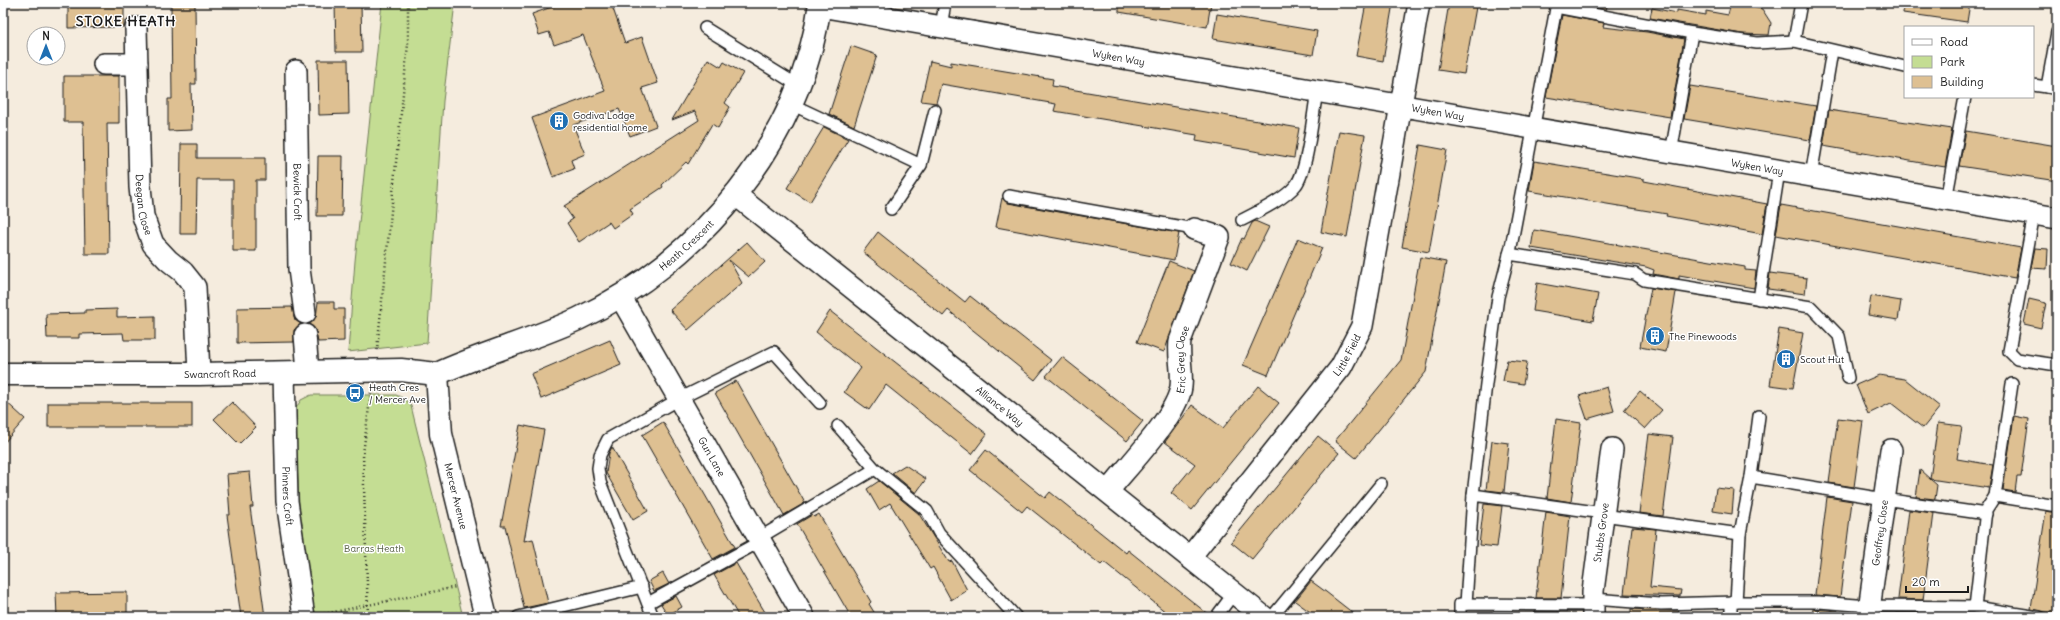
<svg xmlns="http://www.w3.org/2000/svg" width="2060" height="620" font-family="Delius,sans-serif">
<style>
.green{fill:#c4dd93;stroke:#707c58}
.building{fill:#dec092;stroke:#1c1c1c}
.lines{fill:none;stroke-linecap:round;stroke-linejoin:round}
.lane-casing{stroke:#1c1c1c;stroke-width:14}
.street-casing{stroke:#1c1c1c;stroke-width:24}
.secondary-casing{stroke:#1c1c1c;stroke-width:25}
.path{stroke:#1c1c1c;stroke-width:2.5;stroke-dasharray:1 3;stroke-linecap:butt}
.lane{stroke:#fff;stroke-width:11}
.street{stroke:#fff;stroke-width:21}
.secondary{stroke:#fff;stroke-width:22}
.labels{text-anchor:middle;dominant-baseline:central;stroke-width:3;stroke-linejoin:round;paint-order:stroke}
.street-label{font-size:10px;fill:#1c1c1c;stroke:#fff}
.poi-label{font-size:10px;fill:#1c1c1c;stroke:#fff;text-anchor:start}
.park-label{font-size:10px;fill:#576046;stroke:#fff}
.district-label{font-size:14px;font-weight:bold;letter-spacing:1px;fill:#1c1c1c;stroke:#fff}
</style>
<rect width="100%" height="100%" fill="#f5ecde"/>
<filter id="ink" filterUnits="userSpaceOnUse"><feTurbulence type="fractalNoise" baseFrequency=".025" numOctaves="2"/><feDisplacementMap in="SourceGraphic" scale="8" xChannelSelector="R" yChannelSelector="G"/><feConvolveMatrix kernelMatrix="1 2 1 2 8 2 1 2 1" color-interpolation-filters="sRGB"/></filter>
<g filter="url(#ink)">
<g class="green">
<path d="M 382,3 L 455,3 L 443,101 L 427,343 L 348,352 L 355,261 Z"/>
<path d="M 311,395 L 396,395 L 405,399 L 411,406 L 463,617 L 315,617 L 299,505 L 295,418 L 296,408 L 301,400 Z"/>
</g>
<g class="building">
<path d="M 335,3 L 361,3 L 362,52 L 336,52 Z"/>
<path d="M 563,3 L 611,3 L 625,43 L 642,37 L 658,83 L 642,88 L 656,126 L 630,136 L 619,109 L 573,125 L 585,154 L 571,160 L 574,169 L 553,177 L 532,118 L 605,91 L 583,35 L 554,45 L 549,32 L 539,35 L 532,14 Z"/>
<path d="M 1119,3 L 1211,3 L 1207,27 L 1119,12 Z"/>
<path d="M 1366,3 L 1393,3 L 1383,61 L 1356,56 Z"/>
<path d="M 1449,3 L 1476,7 L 1464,74 L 1438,70 Z"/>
<path d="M 1572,3 L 1608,3 L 1606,10 Z"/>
<path d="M 1731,3 L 1762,9 L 1771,23 L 1769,35 L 1742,34 L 1650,18 L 1652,8 L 1677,13 L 1677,10 L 1706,15 L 1706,11 L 1728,15 Z"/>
<path d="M 1904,3 L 1970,3 L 1967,22 L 1903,13 Z"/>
<path d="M 68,4 L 124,4 L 124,27 L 68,28 Z"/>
<path d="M 171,5 L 195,5 L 196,84 L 191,84 L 192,130 L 168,131 L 168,99 L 172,99 Z"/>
<path d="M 1217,14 L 1317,31 L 1313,55 L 1213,39 Z"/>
<path d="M 1562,15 L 1604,23 L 1603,27 L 1647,32 L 1684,39 L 1670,117 L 1546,97 Z"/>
<path d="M 851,46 L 877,55 L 854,126 L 829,114 Z"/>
<path d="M 708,59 L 721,67 L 724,62 L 743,73 L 725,103 L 730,107 L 718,128 L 712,124 L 688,164 L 686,162 L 662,185 L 663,187 L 630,209 L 633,214 L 613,228 L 609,222 L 579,242 L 567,223 L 573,219 L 564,206 L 699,120 L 695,111 L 672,120 Z"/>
<path d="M 318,60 L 348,60 L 349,114 L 319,115 Z"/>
<path d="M 930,61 L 951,66 L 951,62 L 1053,79 L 1052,86 L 1299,128 L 1294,158 L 1196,141 L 1197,135 L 1054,111 L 1056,104 L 941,84 L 936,103 L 921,101 Z"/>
<path d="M 64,76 L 119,76 L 119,123 L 107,123 L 109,254 L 85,254 L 83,122 L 64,122 Z"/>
<path d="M 1690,86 L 1816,106 L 1810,140 L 1684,119 Z"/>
<path d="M 1829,110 L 1952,129 L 1945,167 L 1823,146 Z"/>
<path d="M 824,127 L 848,139 L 810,202 L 787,188 Z"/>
<path d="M 1339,131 L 1365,135 L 1347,237 L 1321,232 Z"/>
<path d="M 1966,131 L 2057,146 L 2057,181 L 1959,166 Z"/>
<path d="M 181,144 L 197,144 L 197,158 L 265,158 L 265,180 L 256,180 L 256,251 L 233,251 L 233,180 L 197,180 L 196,234 L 180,234 Z"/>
<path d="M 1420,145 L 1447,150 L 1429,252 L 1402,247 Z"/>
<path d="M 318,156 L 343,156 L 342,216 L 317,216 Z"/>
<path d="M 1534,161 L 1644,179 L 1644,181 L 1767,204 L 1762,234 L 1666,216 L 1667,214 L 1529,191 Z"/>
<path d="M 1002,198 L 1008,203 L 1179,233 L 1174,260 L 996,227 Z"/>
<path d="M 1781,205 L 2021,248 L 2015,278 L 1776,235 Z"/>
<path d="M 1255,221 L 1269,227 L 1247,271 L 1231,263 L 1242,238 L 1244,239 L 1252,223 Z"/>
<path d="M 1534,230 L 1745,267 L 1745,270 L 1756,271 L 1754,288 L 1679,275 L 1679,279 L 1653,274 L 1654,270 L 1646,267 L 1531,248 Z"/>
<path d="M 878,232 L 965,302 L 970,296 L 1051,360 L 1035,380 L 948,310 L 943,316 L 863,252 Z"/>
<path d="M 1298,238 L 1322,248 L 1268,375 L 1243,365 Z"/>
<path d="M 747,242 L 765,262 L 749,277 L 729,260 L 742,283 L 688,330 L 670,310 Z"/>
<path d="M 2035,248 L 2048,249 L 2047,269 L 2031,268 Z"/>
<path d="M 1420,257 L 1446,262 L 1426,372 L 1356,458 L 1335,441 L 1401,360 Z"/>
<path d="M 1169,261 L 1194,271 L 1164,352 L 1137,342 Z"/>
<path d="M 1770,273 L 1807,278 L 1805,294 L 1768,289 Z"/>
<path d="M 1537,283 L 1598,294 L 1593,321 L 1533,311 Z"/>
<path d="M 1651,288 L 1676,292 L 1666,352 L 1640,347 Z"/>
<path d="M 1871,296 L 1901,301 L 1898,320 L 1868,315 Z"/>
<path d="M 2029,299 L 2046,303 L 2041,328 L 2024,324 Z"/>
<path d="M 318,302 L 334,302 L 334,309 L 344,309 L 344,341 L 318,342 L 315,329 L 309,324 L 316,317 Z"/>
<path d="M 292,307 L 295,320 L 301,324 L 294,330 L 294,342 L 237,343 L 237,308 Z"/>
<path d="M 117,309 L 117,317 L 155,316 L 155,340 L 124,340 L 123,333 L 79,334 L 79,338 L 47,338 L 46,314 L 85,313 L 85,310 Z"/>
<path d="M 830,311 L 987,434 L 972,454 L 886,385 L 869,410 L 844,392 L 861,368 L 816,332 Z"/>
<path d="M 1779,329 L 1803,333 L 1793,388 L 1770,385 Z"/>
<path d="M 610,340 L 621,365 L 541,399 L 531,374 Z"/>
<path d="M 1062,357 L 1143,421 L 1127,441 L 1046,376 Z"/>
<path d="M 1507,360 L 1527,362 L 1523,384 L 1503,381 Z"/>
<path d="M 1879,375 L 1905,379 L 1940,407 L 1923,428 L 1891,403 L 1868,414 L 1856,385 Z"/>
<path d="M 736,381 L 805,503 L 784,515 L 715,393 Z"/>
<path d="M 1258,386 L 1279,403 L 1192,510 L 1171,493 L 1195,464 L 1165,442 L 1192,405 L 1223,428 Z"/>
<path d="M 1607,387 L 1614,411 L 1587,419 L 1579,396 Z"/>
<path d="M 1640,391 L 1662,410 L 1645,429 L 1624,410 Z"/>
<path d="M 3,399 L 25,419 L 3,444 Z"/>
<path d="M 232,402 L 256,427 L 239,444 L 214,419 Z"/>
<rect x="48" y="403" width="144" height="24"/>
<path d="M 2014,416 L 2029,419 L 2021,477 L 2017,477 L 2015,492 L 2003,490 Z"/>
<path d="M 1838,418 L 1863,421 L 1854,487 L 1829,483 Z"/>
<path d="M 1556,419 L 1581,423 L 1571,502 L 1547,498 Z"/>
<path d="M 663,422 L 735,547 L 713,559 L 642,435 Z"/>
<path d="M 1938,423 L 1962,426 L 1957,459 L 1993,465 L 1989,488 L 1930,479 L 1937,485 L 1935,499 L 1916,497 L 1920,470 L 1930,479 Z"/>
<path d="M 520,425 L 544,430 L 524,541 L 533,539 L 548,603 L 524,608 L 505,526 L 501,526 Z"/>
<path d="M 1649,434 L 1673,437 L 1663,516 L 1639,513 Z"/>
<path d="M 1318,436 L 1339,453 L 1252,559 L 1231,542 Z"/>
<path d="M 1492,441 L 1509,443 L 1504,492 L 1486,490 Z"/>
<path d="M 612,447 L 648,511 L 633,520 L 606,473 L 609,453 Z"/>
<path d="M 986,450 L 1045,498 L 1050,492 L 1126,553 L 1128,550 L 1209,615 L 1209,617 L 1172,617 L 1104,562 L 1101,565 L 1027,506 L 1022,512 L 970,470 Z"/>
<path d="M 905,465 L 926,479 L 916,493 L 892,473 Z"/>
<path d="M 250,472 L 253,507 L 250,507 L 265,617 L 241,617 L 227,515 L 230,515 L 227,474 Z"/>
<path d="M 879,481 L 919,514 L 949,562 L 952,561 L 967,590 L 951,600 L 933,567 L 930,569 L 890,503 L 879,510 L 867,489 Z"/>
<path d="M 1716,488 L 1734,490 L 1732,514 L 1713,511 Z"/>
<path d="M 1827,497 L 1852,501 L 1840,597 L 1815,595 Z"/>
<path d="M 1484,504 L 1502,506 L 1497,547 L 1479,545 Z"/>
<path d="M 1909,510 L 1934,513 L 1923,600 L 1898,599 Z"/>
<path d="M 2046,511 L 2057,513 L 2057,614 L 2031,609 Z"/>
<path d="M 1546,512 L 1570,516 L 1561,598 L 1536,598 Z"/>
<path d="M 819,514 L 871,602 L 869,604 L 877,617 L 851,617 L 797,524 L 812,515 L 814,517 Z"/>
<path d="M 1632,527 L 1656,529 L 1650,587 L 1681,590 L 1680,596 L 1624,594 Z"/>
<path d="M 736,563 L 751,589 L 768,617 L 739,617 L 714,575 Z"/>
<path d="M 663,573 L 669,584 L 654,591 L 649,581 Z"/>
<path d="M 1311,581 L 1326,592 L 1358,617 L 1317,617 L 1295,601 Z"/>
<path d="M 127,592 L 127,617 L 57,617 L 56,593 Z"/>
<path d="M 676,596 L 682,607 L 668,615 L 661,604 Z"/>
<path d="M 1631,609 L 1679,611 L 1678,617 L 1631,617 Z"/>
<path d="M 1813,609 L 1838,611 L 1838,617 L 1812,617 Z"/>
<path d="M 1534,612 L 1559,612 L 1559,617 L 1533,617 Z"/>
<rect x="1897" y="613" width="24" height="4"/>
</g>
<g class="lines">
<g class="lane-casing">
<g id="lane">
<path d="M 1801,3 L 1794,41 L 1905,67"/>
<path d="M 1556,7 L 1692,33"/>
<path d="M 941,27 L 945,3"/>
<path d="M 705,28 L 799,86"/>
<path d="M 2057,32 L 2047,87 L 2057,89"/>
<path d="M 2033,85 L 2047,87"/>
<path d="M 791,104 L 921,165 L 935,110"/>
<path d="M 1671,153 L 1692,33 L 1757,43 L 1794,41"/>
<path d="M 1811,176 L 1832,51"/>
<path d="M 1009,196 L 1194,229"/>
<path d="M 1946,200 L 1965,97"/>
<path d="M 891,209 L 921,165"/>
<path d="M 2034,214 L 2009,351 L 2017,359 L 2057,365"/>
<path d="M 1242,220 C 1258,212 1285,199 1296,185 C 1308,169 1313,113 1317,91"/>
<path d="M 1509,254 L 1635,274 L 1644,280 L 1811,307 L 1839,336 L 1848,378"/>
<path d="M 1759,299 L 1779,171"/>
<path d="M 1759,416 L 1751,477 L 1884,499 L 1986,514"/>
<path d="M 838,426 L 875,469"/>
<path d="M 1473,495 L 1486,384 L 1498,297 L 1511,247 L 1557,3"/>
<path d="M 1995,496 L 2057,506"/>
<path d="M 1603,515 L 1740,534 L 1751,477"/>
<path d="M 759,538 L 875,469 L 927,511 L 939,533 L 1016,617"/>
<path d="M 1593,599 L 1661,604 L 1736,602 L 1740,534"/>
<path d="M 1731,602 L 1731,617"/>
<path d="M 1736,602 L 1819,602 L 1869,606 L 1975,607 L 1986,510 L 1995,496 L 2012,384"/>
<path d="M 648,603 L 761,541"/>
<path d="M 1466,604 L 1473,495 L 1603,513"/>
<path d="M 1975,607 L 2039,617"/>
<path d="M 518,617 L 642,587"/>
<path d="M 653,617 L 600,482 L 598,468 L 600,455 L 608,439 L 679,399 L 774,352 L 820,403"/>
<path d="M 1216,617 L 1234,593"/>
<path d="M 1272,617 L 1381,484"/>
<path d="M 1460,617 L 1460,604 L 1593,605"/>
</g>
</g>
<g class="street-casing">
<g id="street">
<path id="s1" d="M 820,6 L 2057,218"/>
<path id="s2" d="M 136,28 L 140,187 L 143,216 L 153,244 L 168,260 L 183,272 L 195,287 L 199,374"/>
<path d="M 104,64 L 137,64"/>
<path id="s3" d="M 296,71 L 299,269 L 305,313"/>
<path id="s4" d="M 736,195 L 1264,617"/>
<path id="s5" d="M 620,296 L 804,617"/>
<path d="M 305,335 L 308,372"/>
<path id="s6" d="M 284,373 L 287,501 L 304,617"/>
<path id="s7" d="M 1108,491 C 1128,466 1177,416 1181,387 C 1183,371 1178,356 1180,341 L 1219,237 L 1194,229"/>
<path id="s8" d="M 1190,557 L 1341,367 L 1362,326 L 1419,3"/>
<path id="s9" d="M 1593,617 L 1593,591 L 1612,449"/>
<path id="s10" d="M 1868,617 L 1891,450"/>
</g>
</g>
<g class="secondary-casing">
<g id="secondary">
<path id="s11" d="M 3,374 L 199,374 L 401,370 L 437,374"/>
<path id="s12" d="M 437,374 C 483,353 532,340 578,319 C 700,262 803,138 820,3"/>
<path id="s13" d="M 437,374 L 441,434 L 486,617"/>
</g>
</g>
<g class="path">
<path d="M 377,350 L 408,44 L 408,3"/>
<path d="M 324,614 L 456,587"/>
<path d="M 368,617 L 363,454 L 371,392"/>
</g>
<use href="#lane" class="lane"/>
<use href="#street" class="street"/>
<use href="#secondary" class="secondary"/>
</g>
</g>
<defs>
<g id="building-disc" transform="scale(1)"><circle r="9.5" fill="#1f6fb2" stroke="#fff"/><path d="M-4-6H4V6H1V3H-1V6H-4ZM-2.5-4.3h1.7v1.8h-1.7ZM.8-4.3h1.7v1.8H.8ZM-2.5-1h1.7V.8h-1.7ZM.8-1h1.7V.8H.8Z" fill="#fff"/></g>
<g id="bus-disc" transform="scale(1)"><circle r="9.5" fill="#1f6fb2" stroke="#fff"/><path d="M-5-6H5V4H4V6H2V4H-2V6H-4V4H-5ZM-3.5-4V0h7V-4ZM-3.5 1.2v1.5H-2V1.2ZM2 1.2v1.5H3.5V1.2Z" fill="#fff"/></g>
</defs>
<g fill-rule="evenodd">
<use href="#building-disc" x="559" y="121"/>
<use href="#building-disc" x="1655" y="336"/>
<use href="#building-disc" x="1786" y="359"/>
<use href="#bus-disc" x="355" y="393"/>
</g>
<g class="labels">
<g class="street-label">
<text stroke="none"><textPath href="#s1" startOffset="303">Wyken Way</textPath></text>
<text stroke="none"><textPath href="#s1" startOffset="627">Wyken Way</textPath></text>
<text stroke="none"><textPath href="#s1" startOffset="951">Wyken Way</textPath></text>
<text stroke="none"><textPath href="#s3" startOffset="121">Bewick Croft</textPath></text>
<text stroke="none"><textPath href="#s2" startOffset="177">Deegan Close</textPath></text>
<text stroke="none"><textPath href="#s12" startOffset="283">Heath Crescent</textPath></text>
<text stroke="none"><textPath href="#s8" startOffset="256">Little Field</textPath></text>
<text stroke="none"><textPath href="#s7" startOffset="156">Eric Grey Close</textPath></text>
<text stroke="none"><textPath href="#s11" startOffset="217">Swancroft Road</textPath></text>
<text stroke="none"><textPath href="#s4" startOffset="338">Alliance Way</textPath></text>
<text stroke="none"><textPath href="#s5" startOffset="185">Gun Lane</textPath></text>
<text stroke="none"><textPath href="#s6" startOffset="123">Pinners Croft</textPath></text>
<text stroke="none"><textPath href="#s13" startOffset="124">Mercer Avenue</textPath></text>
<text stroke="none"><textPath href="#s9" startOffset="85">Stubbs Grove</textPath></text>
<text stroke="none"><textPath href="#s10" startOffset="85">Geoffrey Close</textPath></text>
</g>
<g class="poi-label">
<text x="573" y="115">Godiva Lodge<tspan x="573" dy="12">residential home</tspan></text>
<text x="1669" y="336">The Pinewoods</text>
<text x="1800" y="359">Scout Hut</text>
<text x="369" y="387">Heath Cres<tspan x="369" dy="12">/ Mercer Ave</tspan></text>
</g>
<g class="park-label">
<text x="374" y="548">Barras Heath</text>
</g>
<g class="district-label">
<text x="126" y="21">STOKE HEATH</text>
</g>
</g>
<rect width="2060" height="620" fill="none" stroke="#fff" stroke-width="16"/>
<rect x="8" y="8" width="2044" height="604" fill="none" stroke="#1c1c1c" stroke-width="1.5" filter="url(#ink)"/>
<rect x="1904" y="26" width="130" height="72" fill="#ffffff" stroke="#a4a4a4"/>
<rect x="1912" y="39" width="20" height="6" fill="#ffffff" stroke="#a4a4a4"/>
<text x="1940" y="46" font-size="12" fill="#1c1c1c">Road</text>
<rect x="1912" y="56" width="20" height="12" fill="#c4dd93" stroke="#a4a4a4"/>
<text x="1940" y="66" font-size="12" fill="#1c1c1c">Park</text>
<rect x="1912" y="76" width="20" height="12" fill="#dec092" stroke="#a4a4a4"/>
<text x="1940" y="86" font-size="12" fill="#1c1c1c">Building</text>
<g transform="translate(46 46)"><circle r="19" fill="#ffffff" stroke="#a4a4a4"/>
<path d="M0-3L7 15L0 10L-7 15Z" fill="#1f6fb2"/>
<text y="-6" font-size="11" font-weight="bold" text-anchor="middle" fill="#1c1c1c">N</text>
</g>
<path d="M1906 586v6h62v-6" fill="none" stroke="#1c1c1c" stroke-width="2"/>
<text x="1912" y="586" font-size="12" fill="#1c1c1c" stroke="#ffffff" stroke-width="3" paint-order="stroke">20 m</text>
</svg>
